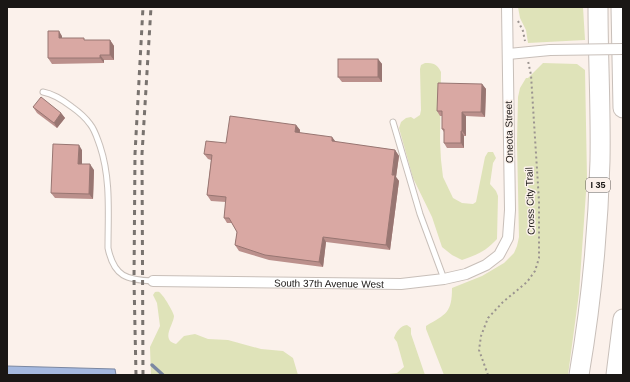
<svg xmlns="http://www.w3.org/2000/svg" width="630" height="382" font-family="Helvetica,sans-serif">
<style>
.green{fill:#dfe3b9}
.water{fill:#a5b9df;stroke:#7b88a2}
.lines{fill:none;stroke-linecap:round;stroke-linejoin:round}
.stream{stroke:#7b88a2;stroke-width:3.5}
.service-casing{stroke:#c8bfb9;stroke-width:7}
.minor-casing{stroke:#c8bfb9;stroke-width:12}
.motorway-casing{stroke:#c8bfb9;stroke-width:21}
.path{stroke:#9b9490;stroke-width:2;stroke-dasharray:2 3;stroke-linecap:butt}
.service{stroke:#fff;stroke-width:5}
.minor{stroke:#fff;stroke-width:10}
.motorway{stroke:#fff;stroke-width:19}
.rail{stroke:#79736f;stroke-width:3;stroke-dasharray:5 5;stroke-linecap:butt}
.minor-bridge-casing{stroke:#c8bfb9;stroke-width:12;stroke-linecap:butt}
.minor-bridge{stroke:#fff;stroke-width:10}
.wall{fill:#bb908c}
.shaded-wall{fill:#987672}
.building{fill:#d9a8a3;stroke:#987672}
.labels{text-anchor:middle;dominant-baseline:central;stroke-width:3;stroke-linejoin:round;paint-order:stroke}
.shield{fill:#fbf1eb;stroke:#5e5855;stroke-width:1}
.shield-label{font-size:9px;font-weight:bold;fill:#1a1715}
.street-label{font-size:10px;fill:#1a1715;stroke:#fbf1eb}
</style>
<rect width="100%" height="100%" fill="#fbf1eb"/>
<g class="green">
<path d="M 518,7 L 583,7 L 585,40 L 528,43 L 526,30 L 520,18 Z"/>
<path d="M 425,63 C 434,63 437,64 441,72 L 440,141 L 441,160 L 443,177 L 453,198 L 462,203 L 473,204 L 476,202 L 485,157 L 488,152 L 493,152 L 496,158 L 493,163 L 490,184 L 496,191 L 498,196 L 497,239 C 486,251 477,255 462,260 L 452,255 L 442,247 L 432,217 L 413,178 L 399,128 L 401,122 L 406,118 L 411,117 L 414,119 L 420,115 L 421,110 L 420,69 L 421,65 Z"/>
<path d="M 543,63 L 577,64 L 585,70 L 587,178 L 579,293 L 568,375 L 444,375 L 426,329 L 426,326 C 446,314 452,313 452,288 L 482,276 L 504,263 L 514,253 L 517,246 L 519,237 L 517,143 L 518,97 L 520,88 L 526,78 L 528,78 Z"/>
<path d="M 155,292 C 158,292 159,291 161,294 C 164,296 174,313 174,316 C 174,324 160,340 176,344 L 184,336 L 195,334 L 208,339 L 228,340 L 261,349 L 283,351 L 293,358 L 298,375 L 151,375 L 150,347 L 160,326 L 157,303 L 153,295 Z"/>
<path d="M 407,325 L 411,328 L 411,334 L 425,375 L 379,375 L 397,373 L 404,367 L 397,342 L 394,338 C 396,332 400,326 407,325 Z"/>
</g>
<path class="water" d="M 7,366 L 115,369 L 116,375 L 7,375 Z"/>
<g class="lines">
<path class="stream" d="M 152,365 L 163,375"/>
<g class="service-casing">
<g id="service">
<path d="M 43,92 C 54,94 63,100 72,107 C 79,112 85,117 90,124 C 95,130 97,138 100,146 C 111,179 108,214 108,248 C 114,277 127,280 153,281"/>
<path d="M 393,122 L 420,214 L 444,279"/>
</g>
</g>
<g class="minor-casing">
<g id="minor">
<path d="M 508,54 L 550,50"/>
<path id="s1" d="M 153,281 L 401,284 L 444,279 L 466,274 L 486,265 L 499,255 L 508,238 L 510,210 L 507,7"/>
</g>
</g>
<g class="motorway-casing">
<g id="motorway">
<path d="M 621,7 L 623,108"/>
<path d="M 579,375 C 591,305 598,233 600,161 C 601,110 598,58 598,7"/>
<path d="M 616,375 L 623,319"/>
</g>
</g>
<g class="path">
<path d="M 518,21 L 523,31 L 525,41"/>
<path d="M 488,375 L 479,350 L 481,336 L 488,318 L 503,302 L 527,282 L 535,271 L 539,258 L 539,201 L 531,75 L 528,61"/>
</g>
<use href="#service" class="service"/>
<use href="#minor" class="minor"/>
<use href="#motorway" class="motorway"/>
<g class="rail">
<path d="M 136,375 L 134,280 L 135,154 L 143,7"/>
<path d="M 143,375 L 142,154 L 151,7"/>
</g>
<g class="minor-bridge-casing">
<path id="minor-bridge" d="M 550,50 L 623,49"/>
</g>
<use href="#minor-bridge" class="minor-bridge"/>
</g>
<g class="wall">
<path d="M 62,36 L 62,38 L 86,40 L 110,40 L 114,46 L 114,60 L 104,60 L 104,63 L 52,64 L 48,58 Z"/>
<path d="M 378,59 L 382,64 L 382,82 L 342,82 L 338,77 Z"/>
<path d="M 482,84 L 486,89 L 485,117 L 466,116 L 466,136 L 464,136 L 464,148 L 447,148 L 444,143 L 444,132 L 442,129 L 442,116 L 440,116 L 437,111 Z"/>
<path d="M 33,107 L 61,113 L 65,118 L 57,128 L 37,113 Z"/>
<path d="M 296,125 L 300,130 L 300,133 L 336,142 L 395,150 L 399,156 L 396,177 L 399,181 L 390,250 L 326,242 L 323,267 L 269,260 L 239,251 L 235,245 L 237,232 L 232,223 L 227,223 L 224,218 L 226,202 L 211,201 L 207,195 L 211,160 L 208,159 L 204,154 L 226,143 Z"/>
<path d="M 82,150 L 82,164 L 94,170 L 93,199 L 55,198 L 51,193 Z"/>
</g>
<g class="shaded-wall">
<path d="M 59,31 L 62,36 L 62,43 L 59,38 Z"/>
<path d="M 110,40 L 114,46 L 114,60 L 110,55 Z"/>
<path d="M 100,55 L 104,60 L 104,63 L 100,58 Z"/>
<path d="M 378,59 L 382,64 L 382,82 L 378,77 Z"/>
<path d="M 482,84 L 486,89 L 485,117 L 481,112 Z"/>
<path d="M 462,112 L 466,116 L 466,136 L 462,131 Z"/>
<path d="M 61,113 L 65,118 L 57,128 L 54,123 Z"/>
<path d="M 296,125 L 300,130 L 299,137 L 295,132 Z"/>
<path d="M 461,131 L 464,136 L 464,148 L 461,143 Z"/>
<path d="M 332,137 L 336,142 L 332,141 Z"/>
<path d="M 79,145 L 82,150 L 82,169 L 78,164 Z"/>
<path d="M 395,150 L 399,156 L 396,177 L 399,181 L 390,250 L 386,245 Z"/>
<path d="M 90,164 L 94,170 L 93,199 L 89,194 Z"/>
<path d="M 323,237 L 326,242 L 323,267 L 319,262 Z"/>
</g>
<g class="building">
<path d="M 48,31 L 59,31 L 59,38 L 84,38 L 84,40 L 110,40 L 110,55 L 100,55 L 100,58 L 48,58 Z"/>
<rect x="338" y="59" width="40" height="18"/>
<path d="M 438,83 L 482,84 L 481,112 L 462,112 L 462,131 L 461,131 L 461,143 L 444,143 L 444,129 L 442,129 L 442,111 L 437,111 Z"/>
<path d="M 41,97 L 61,113 L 54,123 L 33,107 Z"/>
<path d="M 230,116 L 296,125 L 295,132 L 332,137 L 332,141 L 395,150 L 392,175 L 395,175 L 386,245 L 323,237 L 319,262 L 265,255 L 235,245 L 237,232 L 229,218 L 224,218 L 226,197 L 207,195 L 212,155 L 204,154 L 206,141 L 226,143 Z"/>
<path d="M 53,144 L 79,145 L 78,164 L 90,164 L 89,194 L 51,193 Z"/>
</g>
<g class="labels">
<rect class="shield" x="586" y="178" width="24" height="14" rx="3"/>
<g class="shield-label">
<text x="598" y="185">I 35</text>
</g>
<g class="street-label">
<text transform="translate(509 132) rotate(-91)">Oneota Street</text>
<text transform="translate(530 201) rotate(-92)">Cross City Trail</text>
<text stroke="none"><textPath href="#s1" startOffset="176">South 37th Avenue West</textPath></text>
</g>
</g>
<rect width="630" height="382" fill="none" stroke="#1a1715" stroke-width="16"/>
</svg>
